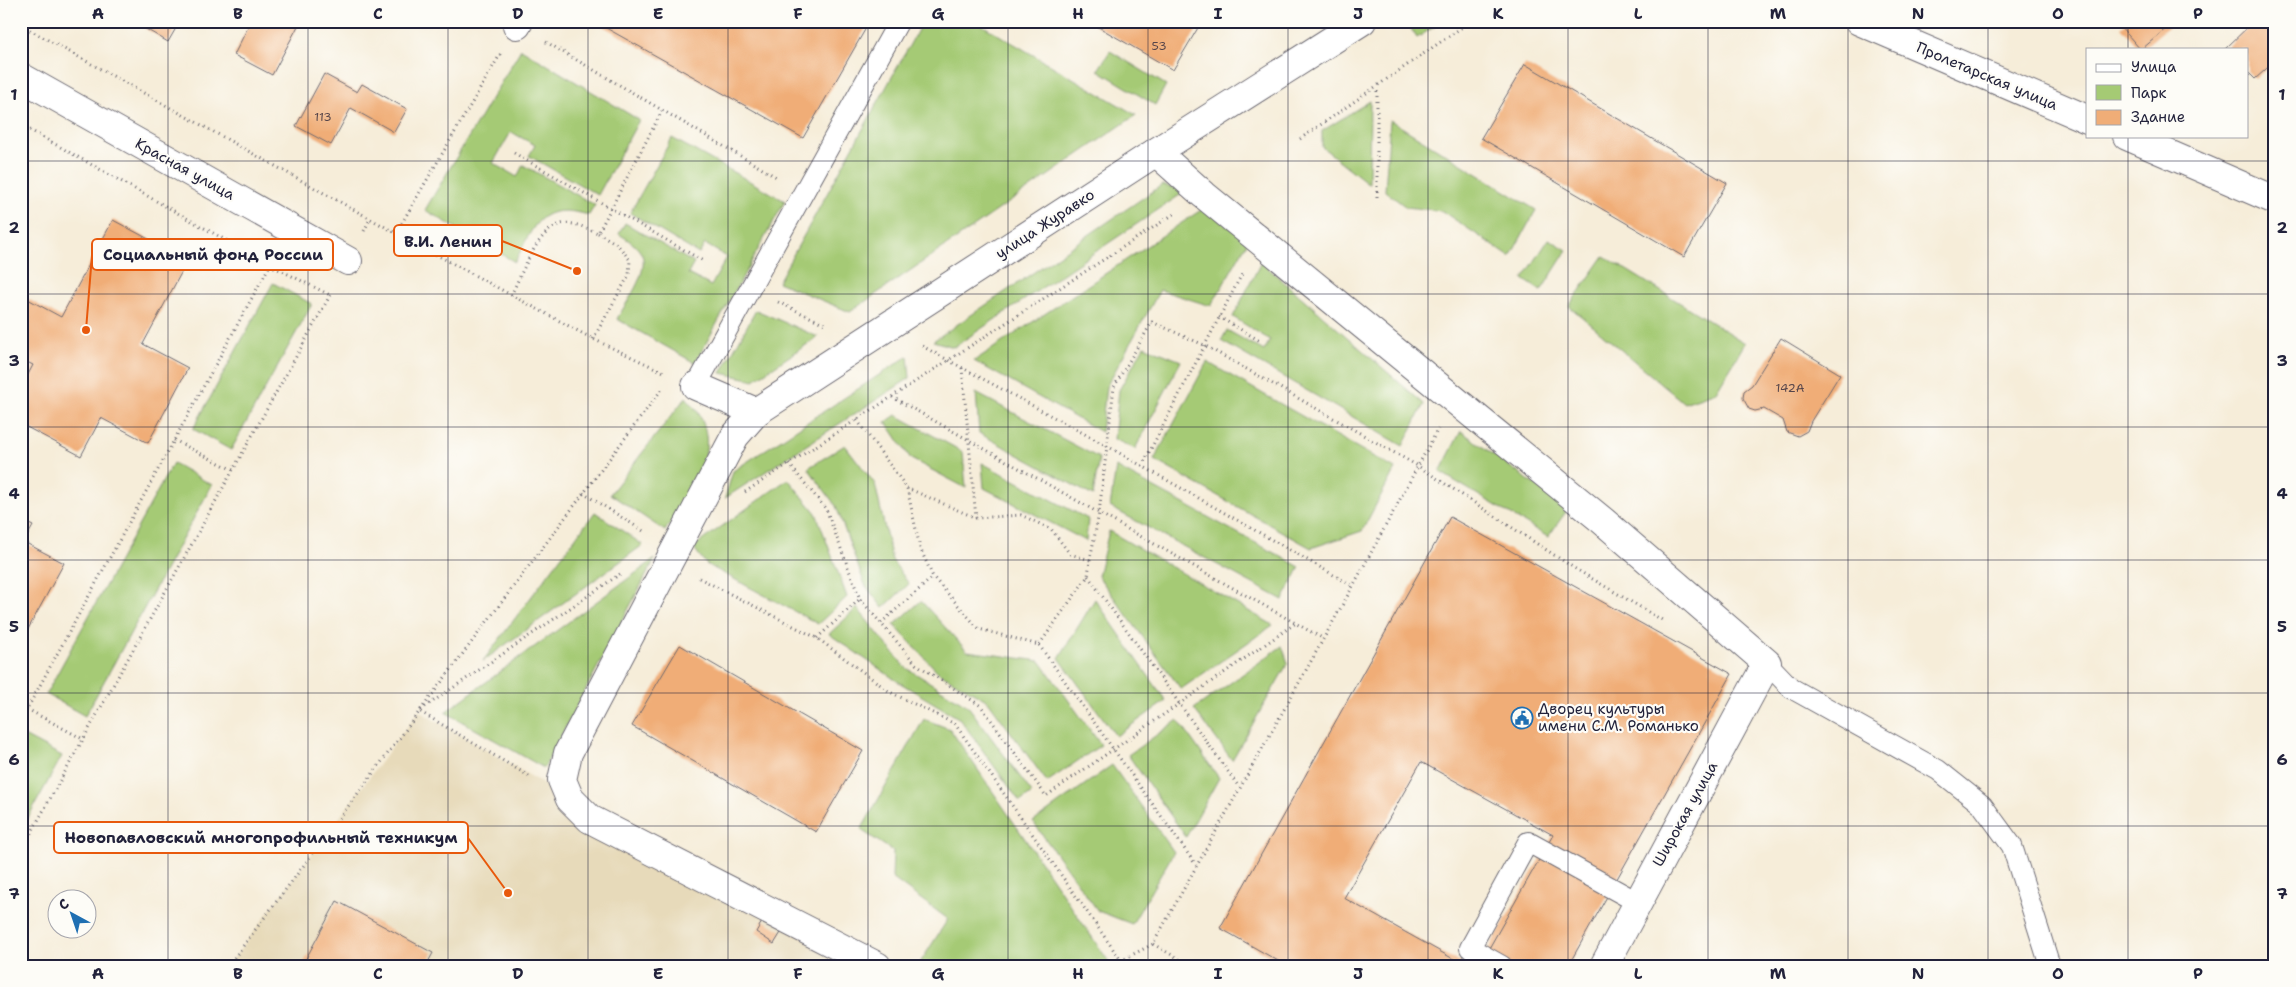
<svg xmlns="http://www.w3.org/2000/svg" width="2296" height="987" font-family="'Shantell Sans',sans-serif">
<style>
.built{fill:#e7daba}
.green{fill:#a5ca74;stroke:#647658}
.building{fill:#f0ad77}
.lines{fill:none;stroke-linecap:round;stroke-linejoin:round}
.service-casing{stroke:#6c6972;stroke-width:22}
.minor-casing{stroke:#6c6972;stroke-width:30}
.tertiary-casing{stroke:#6c6972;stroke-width:30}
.path{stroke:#6c6972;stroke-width:3;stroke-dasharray:1 4;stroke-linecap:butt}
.service{stroke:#fff;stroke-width:20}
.minor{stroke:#fff;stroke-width:28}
.tertiary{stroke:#fff;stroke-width:28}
.grid{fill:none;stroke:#22223b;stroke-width:1;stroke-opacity:0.55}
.labels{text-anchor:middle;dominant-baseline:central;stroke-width:4.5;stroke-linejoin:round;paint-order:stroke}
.number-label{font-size:12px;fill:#56454a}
.street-label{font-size:15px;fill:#22223b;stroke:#fdfcf7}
.poi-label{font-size:15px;fill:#22223b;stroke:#fdfcf7;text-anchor:start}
.leader{fill:none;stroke:#e8590c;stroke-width:2}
.callout-dot{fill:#e8590c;stroke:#fdfcf7;stroke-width:2}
.callout{fill:#fdfcf7;stroke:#e8590c;stroke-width:2}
.callout-label{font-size:16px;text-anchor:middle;font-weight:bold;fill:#22223b}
.neatline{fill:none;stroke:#22223b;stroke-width:2}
.grid-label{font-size:16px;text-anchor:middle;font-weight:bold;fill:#22223b}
</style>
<rect width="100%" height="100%" fill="#fdfcf7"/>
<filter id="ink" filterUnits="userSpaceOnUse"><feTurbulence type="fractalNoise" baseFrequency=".02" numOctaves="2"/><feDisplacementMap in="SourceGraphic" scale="10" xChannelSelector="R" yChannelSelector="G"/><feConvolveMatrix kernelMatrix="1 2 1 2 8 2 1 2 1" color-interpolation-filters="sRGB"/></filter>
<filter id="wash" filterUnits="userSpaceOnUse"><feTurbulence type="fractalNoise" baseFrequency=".0096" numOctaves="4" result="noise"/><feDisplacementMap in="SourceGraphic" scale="20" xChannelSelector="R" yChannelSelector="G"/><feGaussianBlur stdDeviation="1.12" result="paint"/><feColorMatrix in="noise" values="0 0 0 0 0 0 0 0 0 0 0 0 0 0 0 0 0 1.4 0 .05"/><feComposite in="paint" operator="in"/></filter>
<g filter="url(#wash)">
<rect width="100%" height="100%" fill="#f6edd9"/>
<path class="built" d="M 419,711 L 570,799 L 877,966 L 228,966 Z"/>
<g class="green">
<path d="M 923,21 L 975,21 L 1136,115 L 850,312 L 778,282 Z"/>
<path d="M 1406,21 L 1443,21 L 1417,38 Z"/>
<path d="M 521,49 L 639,120 L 598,195 L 529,156 L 535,145 L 511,132 L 493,163 L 517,177 L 523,165 L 595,205 L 589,215 C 540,202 535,223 515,262 L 425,210 Z"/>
<path d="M 1110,51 L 1166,85 L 1155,105 L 1098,70 Z"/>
<path d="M 1370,101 L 1369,184 L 1322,147 L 1322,131 Z"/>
<path d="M 1390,120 L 1536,210 L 1510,257 L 1442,211 L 1406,207 L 1385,191 Z"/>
<path d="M 672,138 L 785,201 L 695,363 L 617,319 C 625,304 649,273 642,255 C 638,246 627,239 619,234 L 625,223 L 694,263 L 688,274 L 711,286 L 727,257 L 705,244 L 699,254 L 630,213 Z"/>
<path d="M 1162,185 L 1186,191 L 954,347 L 933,341 Z"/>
<path d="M 1204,208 L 1248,241 L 1211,306 L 1160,290 L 1106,387 L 1101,432 L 974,361 Z"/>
<path d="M 1549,239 L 1567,250 L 1541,291 L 1523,279 Z"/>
<path d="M 1604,256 L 1745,343 L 1716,392 L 1684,403 L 1569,306 Z"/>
<path d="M 1261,262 L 1424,404 L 1403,446 L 1221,341 L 1227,330 L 1264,351 L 1270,340 L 1233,317 Z"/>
<path d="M 273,283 L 312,304 L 231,450 L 193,429 Z"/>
<path d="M 756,310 L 818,337 L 754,380 L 721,373 Z"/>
<path d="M 1144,346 L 1181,361 L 1135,449 L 1114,439 L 1119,390 Z"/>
<path d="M 908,356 L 910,378 L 725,498 L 733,471 Z"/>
<path d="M 1207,362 L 1395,469 L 1362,531 L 1311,548 L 1154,460 Z"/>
<path d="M 976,393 L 1099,458 L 1093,496 L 979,433 Z"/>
<path d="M 686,397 C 690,403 697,409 700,416 C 721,457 686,498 665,531 L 610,494 Z"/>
<path d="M 896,415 L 963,452 L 966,488 L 911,459 L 886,422 Z"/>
<path d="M 1461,431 L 1568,509 L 1548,537 L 1440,472 Z"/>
<path d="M 845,445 L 875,484 L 892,560 L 909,584 L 883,608 L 865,585 L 836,506 L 808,468 Z"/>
<path d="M 173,463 L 212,485 L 85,716 L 46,694 Z"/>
<path d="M 982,463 L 1088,519 L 1086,541 L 984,488 Z"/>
<path d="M 1116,467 L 1300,567 L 1283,600 L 1110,507 Z"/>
<path d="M 788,479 L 816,513 L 847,597 L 818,624 L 706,564 L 693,547 Z"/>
<path d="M 595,512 L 643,545 L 483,661 Z"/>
<path d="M 1109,531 L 1273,625 L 1181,689 L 1098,576 Z"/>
<path d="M 655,559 L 544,768 L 445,712 Z"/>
<path d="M 1095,599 L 1166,701 L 1116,736 L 1059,658 Z"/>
<path d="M 921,601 L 967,651 L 1040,661 L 1101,745 L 1047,782 L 988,701 L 938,672 L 894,625 Z"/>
<path d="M 857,608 L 905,667 L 968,706 L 1032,793 L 1020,802 L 960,719 L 897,681 L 829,634 Z"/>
<path d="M 1282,646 L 1288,663 L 1232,760 L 1194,709 Z"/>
<path d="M 924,719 L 950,729 L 1109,962 L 1107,966 L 918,966 L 948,919 L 892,878 L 893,851 L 861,830 Z"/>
<path d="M 1178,720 L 1219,778 L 1186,837 L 1128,755 Z"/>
<path d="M 24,736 L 62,756 L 21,830 L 21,741 Z"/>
<path d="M 1112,765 L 1174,852 L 1132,924 L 1098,911 L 1033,822 Z"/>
</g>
<g id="blocks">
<g class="building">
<path d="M 141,21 L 180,21 L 168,42 L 139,25 Z"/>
<path d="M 251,21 L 289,21 L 298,26 L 272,75 L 234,55 Z"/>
<path d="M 601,21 L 870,21 L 803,138 L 599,24 Z"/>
<path d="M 1088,21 L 1202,21 L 1173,70 Z"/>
<path d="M 2128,21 L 2175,21 L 2142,49 L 2140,49 L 2121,27 Z"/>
<path d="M 2254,21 L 2272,21 L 2275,24 L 2275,61 L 2255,79 L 2247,71 L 2247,49 L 2225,49 Z"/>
<path d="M 1525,64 L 1727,183 L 1684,257 L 1481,138 Z"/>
<path d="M 324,74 L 357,92 L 362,84 L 407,109 L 394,132 L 351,108 L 331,145 L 296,126 Z"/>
<path d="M 113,220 L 188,260 L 143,344 L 188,368 L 148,443 L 101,418 L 81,456 L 21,424 L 21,388 L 33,365 L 21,359 L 21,302 L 24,297 L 61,317 Z"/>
<path d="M 1781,338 L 1840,374 L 1811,421 L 1807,431 L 1798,436 L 1787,432 L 1783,420 L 1764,409 L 1755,411 L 1749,409 L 1743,398 L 1744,391 L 1752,385 Z"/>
<path d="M 1450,517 L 1732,674 L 1568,966 L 1479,966 L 1553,835 L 1421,762 L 1344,898 L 1466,966 L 1287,966 L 1220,928 Z"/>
<path d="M 21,520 L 33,526 L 24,542 L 64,563 L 21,642 Z"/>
<path d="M 680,645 L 863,751 L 816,832 L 632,726 Z"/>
<path d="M 337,901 L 433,953 L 426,966 L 302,966 Z"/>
<path d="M 763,920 L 782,931 L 774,944 L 756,932 Z"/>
</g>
</g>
</g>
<g filter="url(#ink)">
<use href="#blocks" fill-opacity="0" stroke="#6c6972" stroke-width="1"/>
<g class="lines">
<g class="service-casing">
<g id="service">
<path d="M 696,386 L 899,21"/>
<path d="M 1767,663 L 1791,688 L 1938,770 L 1982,805 L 2012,846 L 2050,966"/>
<path d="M 1502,966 L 1470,948 L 1528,842 L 1637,902"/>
</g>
</g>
<g class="minor-casing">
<g id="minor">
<path d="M 1859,21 L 2087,119"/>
<path d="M 517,25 L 519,21"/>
<path d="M 2127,136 L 2275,200"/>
<path d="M 1156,152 L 1204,195 L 1603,521 L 1767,663 L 1604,966"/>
<path d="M 696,386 L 756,412"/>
<path d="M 877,966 L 590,819 L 570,799 L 562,780 L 568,753 L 735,436 L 756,412 L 1156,152 L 1362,21"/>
</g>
</g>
<g class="tertiary-casing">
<path id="tertiary" d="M 21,77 L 348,261"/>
</g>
<g class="path">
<path d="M 21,25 L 396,233 L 501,53"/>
<path d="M 546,42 L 778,178"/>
<path d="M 21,125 L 270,265 L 330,295"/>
<path d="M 1300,139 L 1471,21"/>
<path d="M 514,153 L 705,262"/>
<path d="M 1377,197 L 1377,87"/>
<path d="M 364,231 L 370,219"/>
<path d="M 396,233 L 593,339 L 666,373"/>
<path d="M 511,295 C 522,274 537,230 561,224 C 573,221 588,229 598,233 L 662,111"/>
<path d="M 778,302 L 827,325"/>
<path d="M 1219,317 L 1262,342"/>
<path d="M 593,339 L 629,275 L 630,260 L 617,244 L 598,233"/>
<path d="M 922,346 L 1107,446 L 1353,586"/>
<path d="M 962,368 L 976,518"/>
<path d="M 892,397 L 1322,638"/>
<path d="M 857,420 L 907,488 L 920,548 L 933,577 L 979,629 L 1039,645 L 1088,576 L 1090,560 L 1070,554 L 1051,529 L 1021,515 L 976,518 L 907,488"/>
<path d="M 174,440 L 233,470"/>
<path d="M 789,464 L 826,509 L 860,599 L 916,664 L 981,706 L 1046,796 L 1296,623"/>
<path d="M 1142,466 L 1243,272"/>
<path d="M 745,492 L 1174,214"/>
<path d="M 583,493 L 645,532"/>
<path d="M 1090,560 L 1099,513 L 1114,387 L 1152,322 L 1204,345 L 1418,466 L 1574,568 L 1662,620"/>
<path d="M 1088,576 L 1239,787"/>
<path d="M 699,578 L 817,638 L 890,692 L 955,724 L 1125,966"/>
<path d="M 881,623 L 933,577"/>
<path d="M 817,638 L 860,599"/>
<path d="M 1039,645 L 1196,865"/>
<path d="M 27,709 L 83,739"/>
<path d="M 21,720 L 270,265"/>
<path d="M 529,776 L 419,711 L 623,572"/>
<path d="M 21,851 L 332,292"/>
<path d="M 1153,944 L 1191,966"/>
<path d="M 228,966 L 662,389"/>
<path d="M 1119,966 L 1122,960 L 1153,944 L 1353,586 L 1438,429"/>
</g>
<use href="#service" class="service"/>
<use href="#minor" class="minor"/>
<use href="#tertiary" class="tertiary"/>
</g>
</g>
<path class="grid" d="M 168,21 L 168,966M 308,21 L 308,966M 448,21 L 448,966M 588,21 L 588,966M 728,21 L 728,966M 868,21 L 868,966M 1008,21 L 1008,966M 1148,21 L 1148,966M 1288,21 L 1288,966M 1428,21 L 1428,966M 1568,21 L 1568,966M 1708,21 L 1708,966M 1848,21 L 1848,966M 1988,21 L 1988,966M 2128,21 L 2128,49M 2128,136 L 2128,966M 21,161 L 2275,161M 21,294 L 2275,294M 21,427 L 2275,427M 21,560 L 2275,560M 21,693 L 2275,693M 21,826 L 2275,826"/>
<defs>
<g id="civic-ring" transform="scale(1.125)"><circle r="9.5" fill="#fdfcf7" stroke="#1f6fb2" stroke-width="1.5"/><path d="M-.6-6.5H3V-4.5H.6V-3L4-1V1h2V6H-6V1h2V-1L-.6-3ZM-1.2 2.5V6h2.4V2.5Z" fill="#1f6fb2"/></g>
</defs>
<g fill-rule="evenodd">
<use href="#civic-ring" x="1522" y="718"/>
</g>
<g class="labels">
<g class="number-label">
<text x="1159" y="46">53</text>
<text x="323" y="117">113</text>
<text x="1790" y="388">142А</text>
</g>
<g class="street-label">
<text transform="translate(1987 76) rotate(23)">Пролетарская улица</text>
<text transform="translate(185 169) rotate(29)">Красная улица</text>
<text transform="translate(1045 224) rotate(-33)">улица Журавко</text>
<text transform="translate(1685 814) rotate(-61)">Широкая улица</text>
</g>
<g class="poi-label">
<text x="1538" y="709">Дворец культуры<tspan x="1538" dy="17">имени С.М. Романько</tspan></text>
</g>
</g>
<path class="leader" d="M577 271L502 241M86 330L92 255M508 893L468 838"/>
<g class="callout-dot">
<circle cx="577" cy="271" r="5"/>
<circle cx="86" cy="330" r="5"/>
<circle cx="508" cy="893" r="5"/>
</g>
<g class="callout">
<rect x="394" y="225" width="108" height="31" rx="5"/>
<rect x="92" y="239" width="241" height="31" rx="5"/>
<rect x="54" y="822" width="414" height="31" rx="5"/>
</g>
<g class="callout-label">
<text x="448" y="247">В.И. Ленин</text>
<text x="213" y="260">Социальный фонд России</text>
<text x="261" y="843">Новопавловский многопрофильный техникум</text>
</g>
<rect width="2296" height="987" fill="none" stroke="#fdfcf7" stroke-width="55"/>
<rect x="2086" y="48" width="162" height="90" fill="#fdfcf7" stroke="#a5a5ac"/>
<rect x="2096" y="64" width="25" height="8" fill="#ffffff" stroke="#a5a5ac"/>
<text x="2131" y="72" font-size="15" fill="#22223b">Улица</text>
<rect x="2096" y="85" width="25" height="15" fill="#a5ca74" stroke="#a5a5ac"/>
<text x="2131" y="98" font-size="15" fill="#22223b">Парк</text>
<rect x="2096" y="110" width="25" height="15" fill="#f0ad77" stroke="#a5a5ac"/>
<text x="2131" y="122" font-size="15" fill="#22223b">Здание</text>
<g transform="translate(72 914) rotate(320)"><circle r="24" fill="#fdfcf7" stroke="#a5a5ac"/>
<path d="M0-4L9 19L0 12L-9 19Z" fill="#1f6fb2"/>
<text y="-8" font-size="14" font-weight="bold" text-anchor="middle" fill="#22223b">С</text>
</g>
<rect x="28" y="28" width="2240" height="932" class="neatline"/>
<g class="grid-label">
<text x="98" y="19">A</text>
<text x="238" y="19">B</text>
<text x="378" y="19">C</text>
<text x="518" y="19">D</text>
<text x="658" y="19">E</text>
<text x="798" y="19">F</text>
<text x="938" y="19">G</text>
<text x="1078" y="19">H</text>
<text x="1218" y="19">I</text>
<text x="1358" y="19">J</text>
<text x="1498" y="19">K</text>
<text x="1638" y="19">L</text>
<text x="1778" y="19">M</text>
<text x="1918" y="19">N</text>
<text x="2058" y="19">O</text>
<text x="2198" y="19">P</text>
<text x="14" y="100">1</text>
<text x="2282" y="100">1</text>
<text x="14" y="233">2</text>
<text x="2282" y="233">2</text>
<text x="14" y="366">3</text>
<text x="2282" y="366">3</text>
<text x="14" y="499">4</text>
<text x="2282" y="499">4</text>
<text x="14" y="632">5</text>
<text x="2282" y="632">5</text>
<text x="14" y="765">6</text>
<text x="2282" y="765">6</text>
<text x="14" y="899">7</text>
<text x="2282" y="899">7</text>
<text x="98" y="979">A</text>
<text x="238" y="979">B</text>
<text x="378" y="979">C</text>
<text x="518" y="979">D</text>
<text x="658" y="979">E</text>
<text x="798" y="979">F</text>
<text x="938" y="979">G</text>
<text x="1078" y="979">H</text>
<text x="1218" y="979">I</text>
<text x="1358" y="979">J</text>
<text x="1498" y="979">K</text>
<text x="1638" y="979">L</text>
<text x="1778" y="979">M</text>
<text x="1918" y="979">N</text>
<text x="2058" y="979">O</text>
<text x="2198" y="979">P</text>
</g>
</svg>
